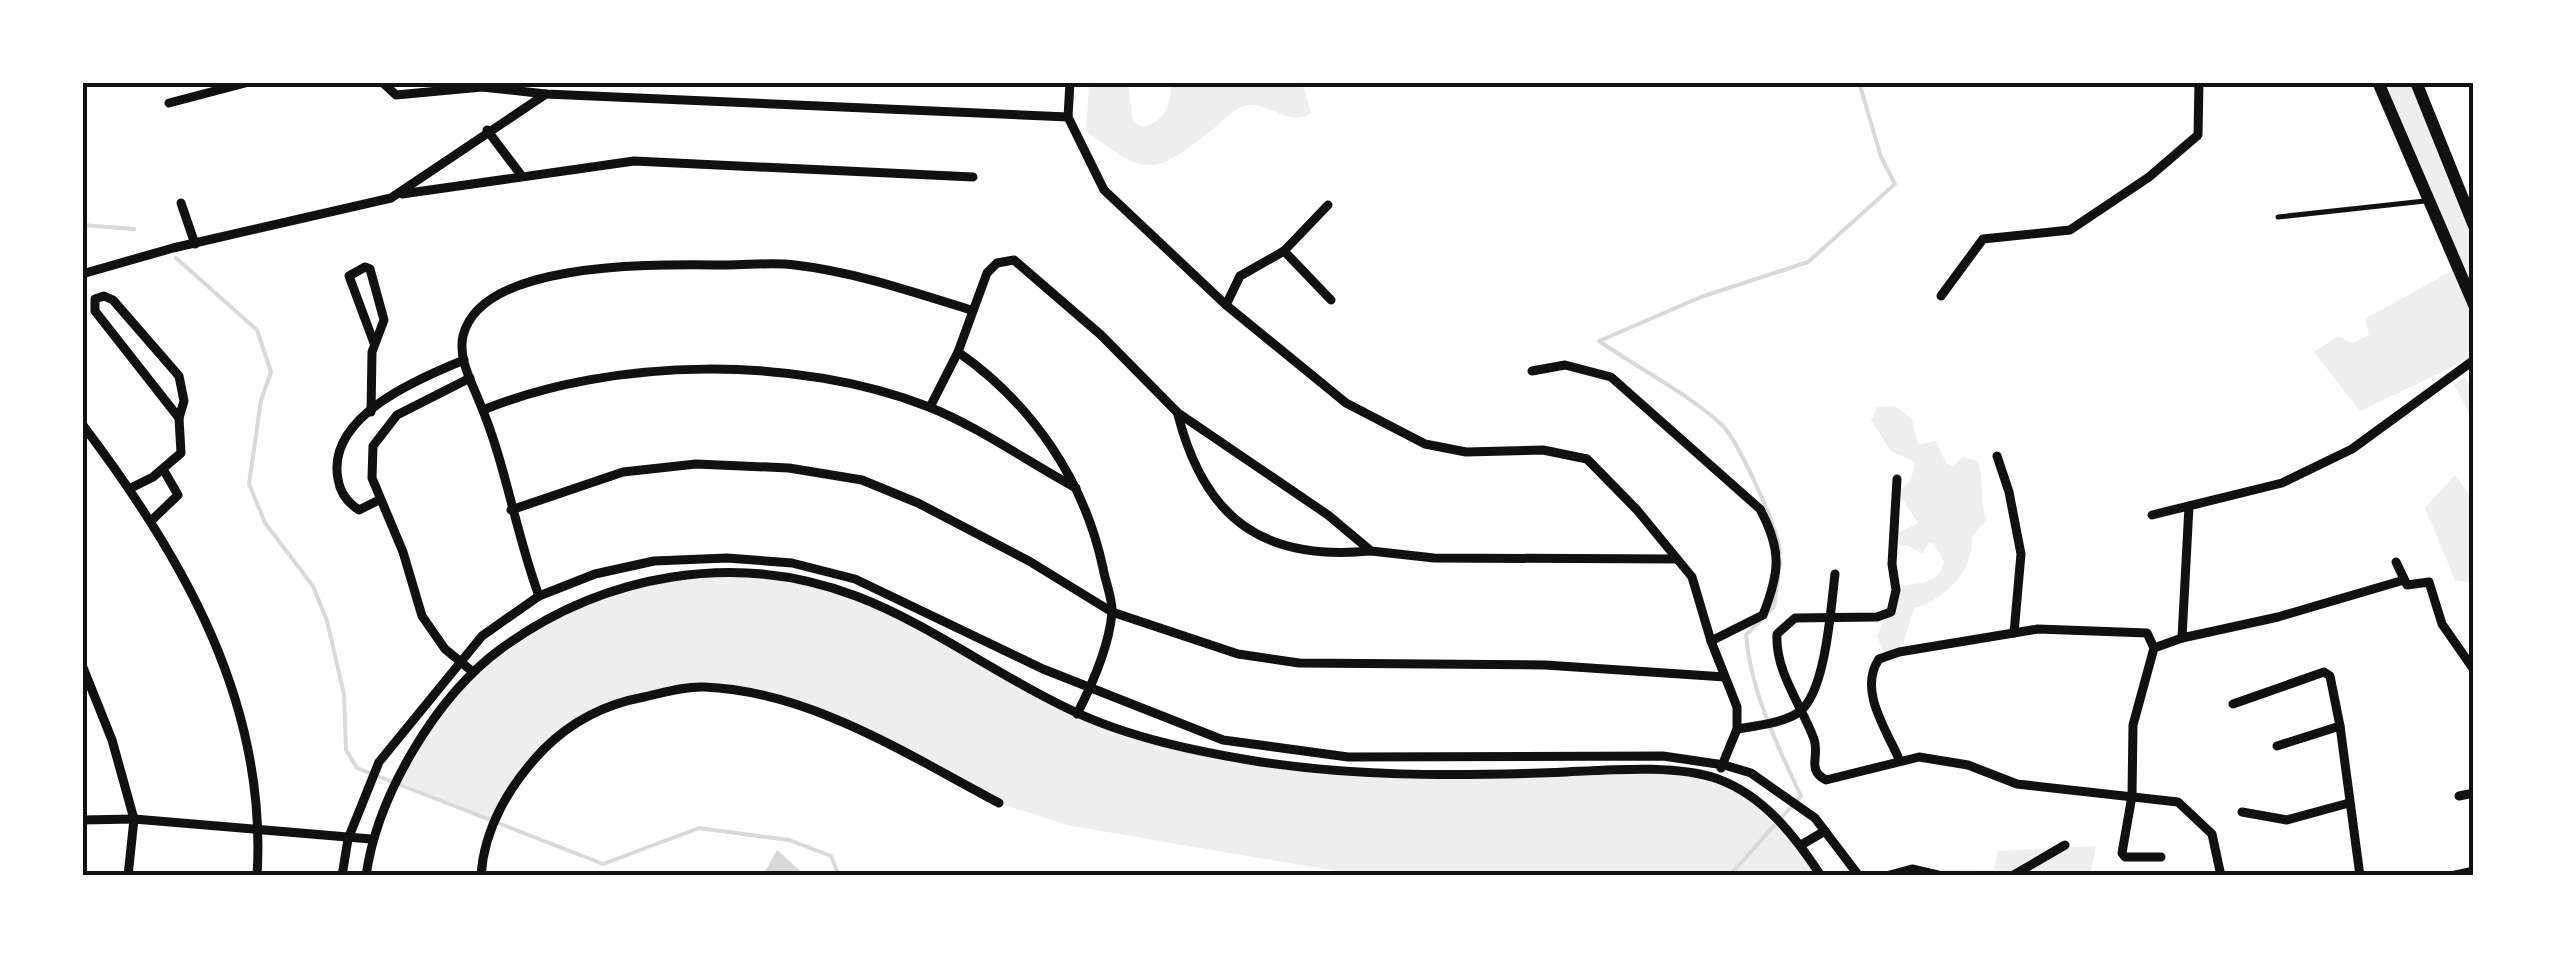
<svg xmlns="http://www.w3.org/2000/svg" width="2556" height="958" font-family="Quicksand,sans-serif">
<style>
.green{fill:#eee}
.water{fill:#d9d9d9}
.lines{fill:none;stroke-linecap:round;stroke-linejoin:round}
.stream{stroke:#d9d9d9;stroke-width:4}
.service{stroke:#111;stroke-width:5}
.minor{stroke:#111;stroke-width:9}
.secondary{stroke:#111;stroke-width:12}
.neatline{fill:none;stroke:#111;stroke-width:4}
</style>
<rect width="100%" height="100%" fill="#fff"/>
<g class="green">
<path d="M 1302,82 L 1311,113 C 1287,129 1268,99 1244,106 C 1233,110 1222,121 1213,129 C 1150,179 1146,175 1086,131 L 1089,83 L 1128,83 L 1133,122 L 1143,127 C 1166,121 1171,104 1171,83 Z"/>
<path d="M 2378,83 L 2416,83 L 2473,227 L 2473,357 L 2360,411 L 2314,352 L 2338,336 L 2353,343 L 2369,335 L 2365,319 L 2457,268 Z"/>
<path d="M 2465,378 L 2473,389 L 2473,421 L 2453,383 Z"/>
<path d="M 1895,406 L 1912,419 L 1918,445 L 1936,441 L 1946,463 L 1953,467 L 1962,457 L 1978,461 C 1985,482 1978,503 1987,520 L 1972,536 C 1973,570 1947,599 1914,608 L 1903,644 L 1884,655 L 1877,636 L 1898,587 C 1917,582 1939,586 1944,562 L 1934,544 L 1929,543 L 1922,554 L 1907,545 L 1896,546 L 1896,534 L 1918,523 L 1898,492 L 1911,480 L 1915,462 L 1891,451 L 1871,420 L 1878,407 Z"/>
<path d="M 2455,475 L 2473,499 L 2473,583 L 2455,580 L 2425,508 Z"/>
<path d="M 707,574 L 776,577 L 858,597 L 1077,714 L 1167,741 L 1312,770 L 1660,772 C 1677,774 1698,773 1714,778 C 1762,792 1796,837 1823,875 L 1364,876 L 1067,825 L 999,803 L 867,733 L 764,695 L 701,687 L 630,700 L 576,722 L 523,771 L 496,821 L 399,782 C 443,694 504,637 594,596 C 626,581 672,580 707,574 Z"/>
<path d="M 2096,846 L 2090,875 L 1886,876 L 1912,869 L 1994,870 L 1998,851 Z"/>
</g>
<path class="water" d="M 777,850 L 805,875 L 763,875 Z"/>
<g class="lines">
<g class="stream">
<path d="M 82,225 L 134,229"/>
<path d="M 176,258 L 257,330 L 271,372 L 261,400 L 249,484 L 265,523 L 313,586 L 327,621 L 344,694 L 346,750 L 357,768 L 603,864 L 699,828 L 789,840 L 831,856 L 839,876"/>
<path d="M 1780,553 C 1779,529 1738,441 1722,425 C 1687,393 1638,368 1599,341 L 1701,297 L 1808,262 L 1895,184 L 1881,157 L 1859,82"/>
<path d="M 1766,614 L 1774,607 L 1780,562"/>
<path d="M 1729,876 L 1801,796 C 1777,745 1751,692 1746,635 L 1760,621"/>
</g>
<path class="service" d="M 2278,217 L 2425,201"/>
<g class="minor">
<path d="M 382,82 L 396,95 L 482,87 L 546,94 L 1068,117"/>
<path d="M 1070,82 L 1068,117 L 1104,190 L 1226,305 L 1346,403 L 1425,444 L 1466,452 L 1543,450 L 1587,459 L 1637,510 L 1692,577 L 1711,641 L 1737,707 L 1737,729 L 1721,768"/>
<path d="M 169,103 L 249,82"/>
<path d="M 487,130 L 521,175"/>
<path d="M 402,194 L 634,161 L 973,177"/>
<path d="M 181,203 L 195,244"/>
<path d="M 1284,251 L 1328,205"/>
<path d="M 82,274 L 173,248 L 391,198 L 546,94"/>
<path d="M 104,296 L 113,300 L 179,376 L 184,401 L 179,418 L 95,311 L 95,299 Z"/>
<path d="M 1941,296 L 1983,239 L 2070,230 L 2149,177 L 2198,135 L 2199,82"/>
<path d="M 1226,305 L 1240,276 L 1284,251 L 1331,300"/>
<path d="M 958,352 C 1031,403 1084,479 1103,568 C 1105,581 1113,599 1112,613 C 1109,645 1092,685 1077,714"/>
<path d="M 1532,371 L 1565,365 L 1611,377 L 1760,509 C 1782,550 1780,572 1763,615 L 1711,641"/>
<path d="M 470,378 L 397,415 L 373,446 L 372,478 L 403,552 L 422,616 L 445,649 L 473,672"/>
<path d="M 930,407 L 958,352 L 987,273 L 997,263 L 1014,260 L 1101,335 L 1178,413 L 1328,515 L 1371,551 L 1434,558 L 1676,559"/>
<path d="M 483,410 C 613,357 798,355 929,407 C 979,427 1028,462 1076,488"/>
<path d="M 371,412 L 372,352 L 384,320 L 370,269 L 365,267 L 349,276 L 374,343"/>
<path d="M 1178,415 C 1205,520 1264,561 1370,551"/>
<path d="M 82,424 C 183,557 268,704 257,876"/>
<path d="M 1997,456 L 2009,492 L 2021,554 L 2014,633"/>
<path d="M 1897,479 L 1892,564 L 1896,590 L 1891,612 L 1877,617 L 1795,618 L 1777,634 C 1775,672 1801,704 1814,739 C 1820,756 1806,770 1826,780 L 1919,757 L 1968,765 L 2017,784 L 2178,802 L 2212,834 L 2221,876"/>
<path d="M 131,488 L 153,477 L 181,453 L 179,418"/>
<path d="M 379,500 L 359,510 C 348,503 340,492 338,479 C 326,417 417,379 464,360"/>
<path d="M 2189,506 L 2182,638 L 2278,617 L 2404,580"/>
<path d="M 511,510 L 623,472 L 696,464 L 789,468 L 862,480 L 918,503 L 1029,561 L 1112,612 L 1238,654 L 1299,663 L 1545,665 L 1725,677"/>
<path d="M 2152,515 L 2282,483 L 2352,449 L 2474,360"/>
<path d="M 151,521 L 178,495 L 163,469"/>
<path d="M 2396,562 L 2407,585 L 2429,582 L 2442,624 L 2474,670"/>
<path d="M 539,596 C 515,531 506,464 479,401 C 471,381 458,358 463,336 C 482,258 665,265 727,265 C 749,265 773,262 795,265 C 855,272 913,292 971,310"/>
<path d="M 82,665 L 112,740 L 134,819 L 128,876"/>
<path d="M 2233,704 L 2324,672 L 2330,676 L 2340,726 L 2277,746"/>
<path d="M 2340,726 L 2360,876"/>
<path d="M 1737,729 C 1755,726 1784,723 1799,712 C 1826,693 1831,606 1835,574"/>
<path d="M 1899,759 C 1886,729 1858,690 1879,659 L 1899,652 L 2038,629 L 2147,633 L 2154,648"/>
<path d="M 2459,796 L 2474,793"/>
<path d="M 2242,812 L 2287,820 L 2349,803"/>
<path d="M 82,820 L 134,819 L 371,839"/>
<path d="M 1801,845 L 1825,831"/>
<path d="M 2161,857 L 2125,857 L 2122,853 L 2132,796 L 2133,725 L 2154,648 L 2182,638"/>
<path d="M 342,876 L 348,839 L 379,762 L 482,636 L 539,596 L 595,574 L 654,561 L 727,558 L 792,563 L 855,579 L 1043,669 L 1223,740 L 1348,757 L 1663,756 L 1724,765 L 1751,773 L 1815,818 L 1859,876"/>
<path d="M 366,876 C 377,796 436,696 502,648 C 604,574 736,550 856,596 C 932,625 999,677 1073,711 C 1130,738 1199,752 1261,762 C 1355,776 1445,776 1540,773 C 1591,772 1670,762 1718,779 C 1764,796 1795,836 1821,876"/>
<path d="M 481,876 C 484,827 511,783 544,749 C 571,722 606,704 644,697 C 663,693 684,686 704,687 C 810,691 908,755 999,803"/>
<path d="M 1886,876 L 1912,869 L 1942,876"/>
<path d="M 2012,876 L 2065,845"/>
<path d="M 2451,876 L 2474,871"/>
</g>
<g class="secondary">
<path d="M 2378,82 L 2474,305"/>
<path d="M 2416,82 L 2474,226"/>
</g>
</g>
<rect width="2556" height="958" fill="none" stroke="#ffffff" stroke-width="170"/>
<rect x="85" y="85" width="2386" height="788" class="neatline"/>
</svg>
